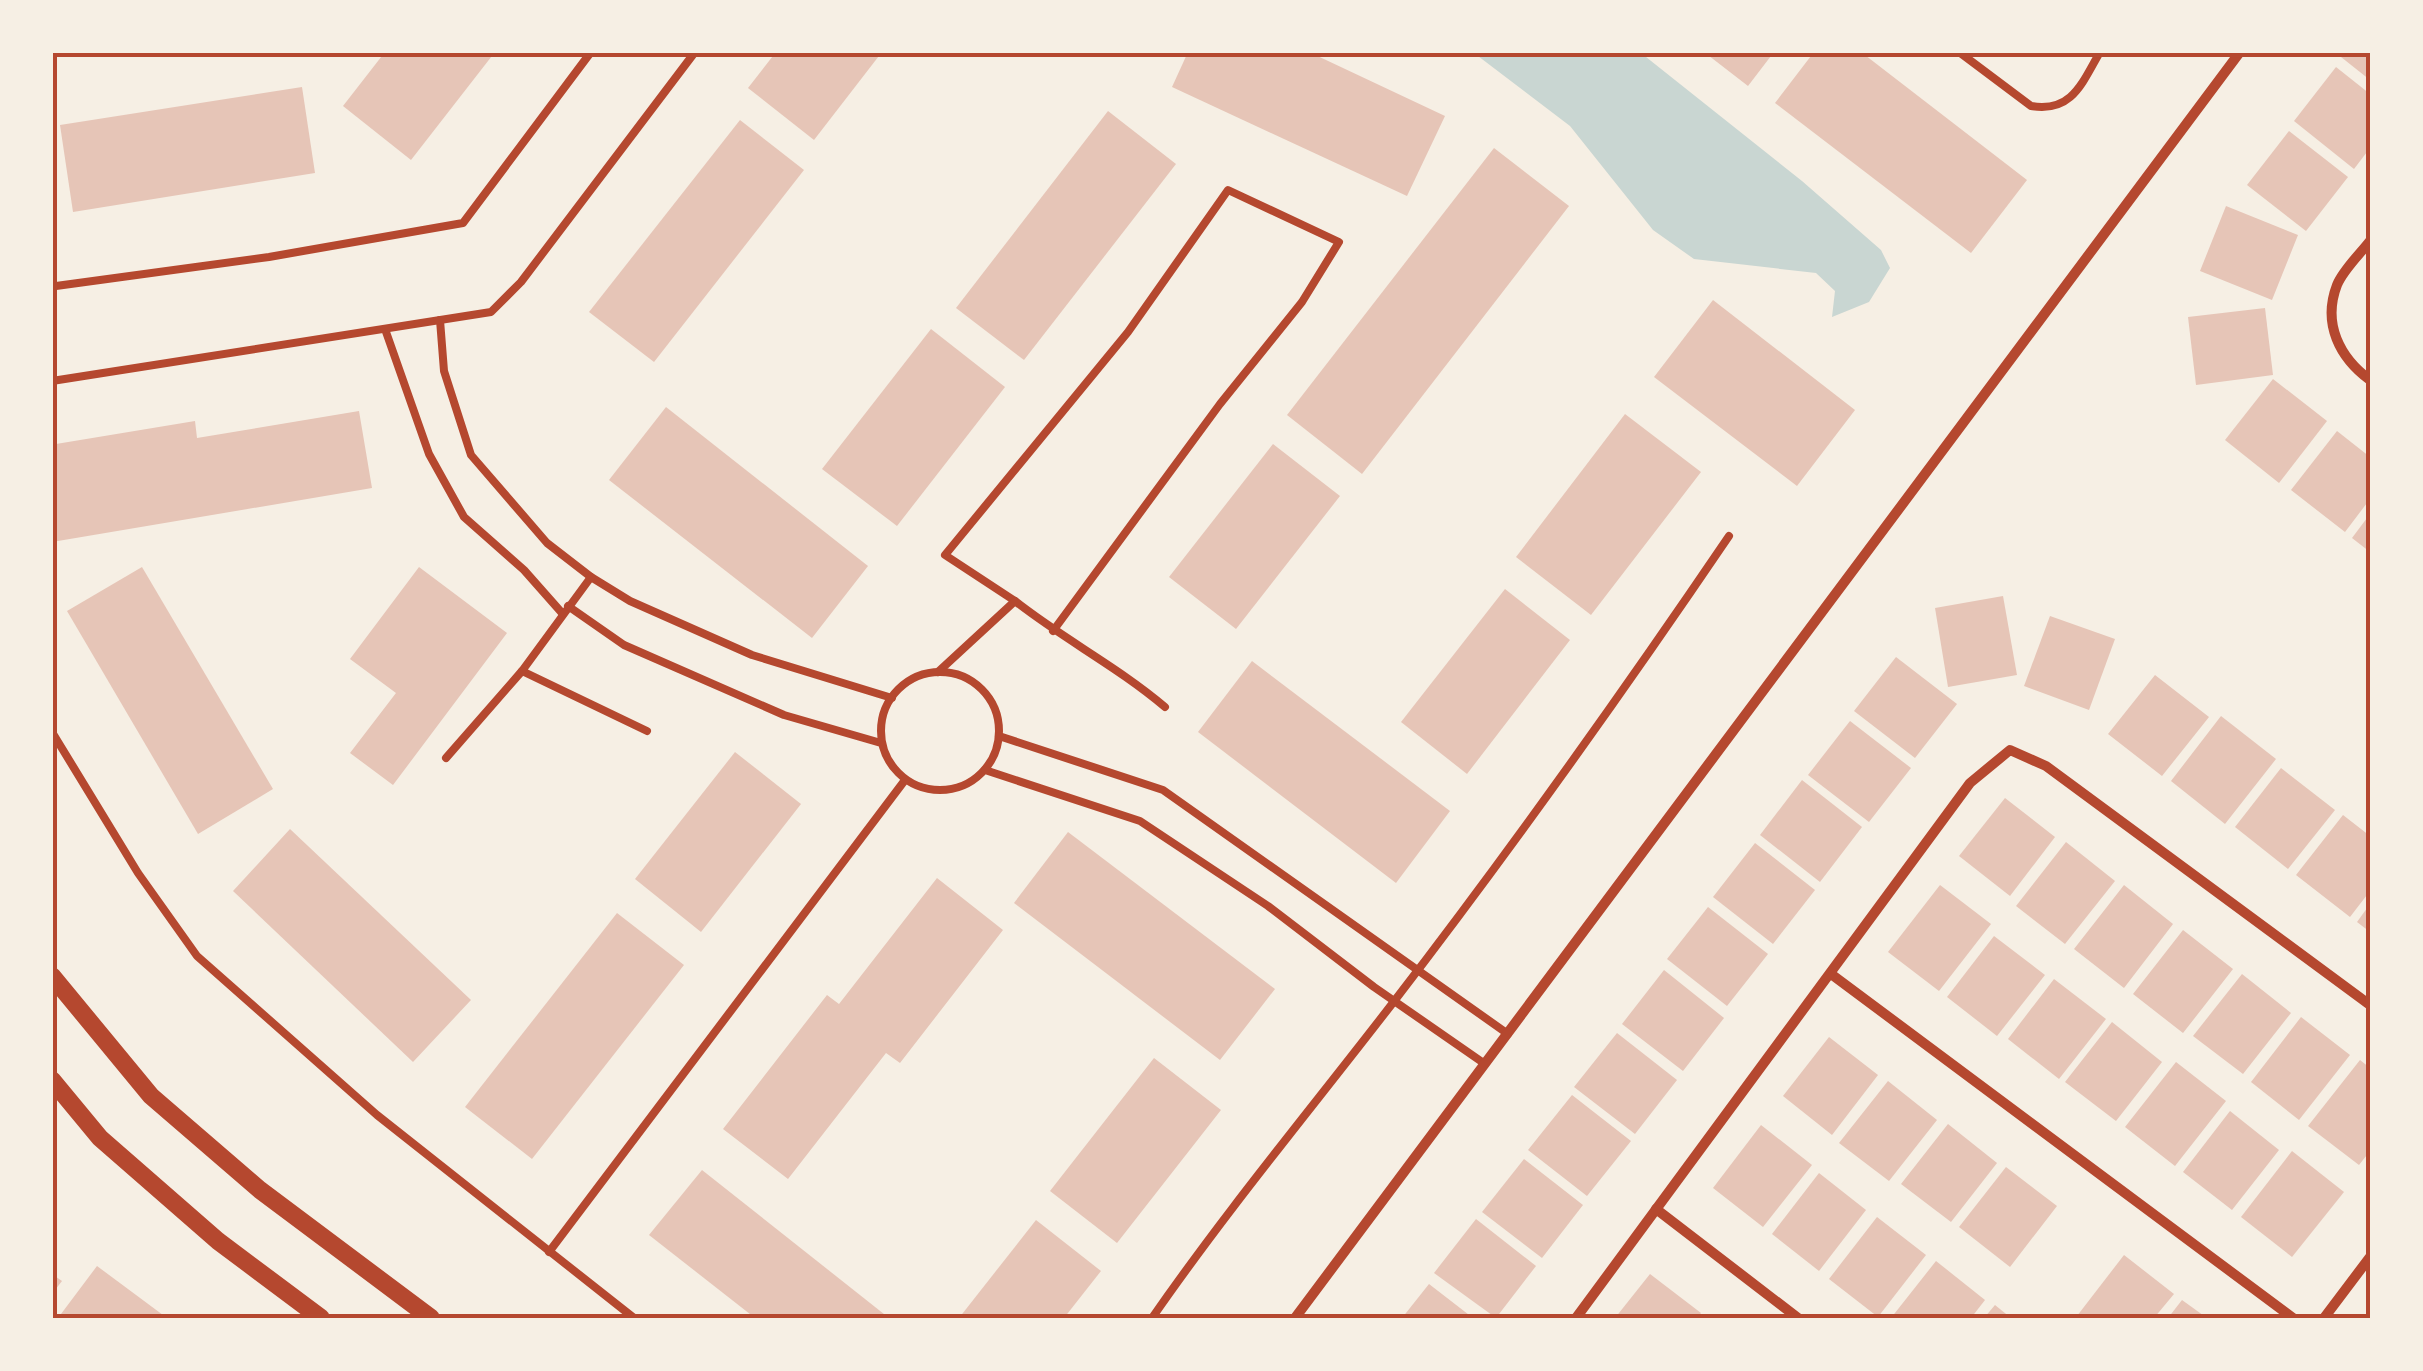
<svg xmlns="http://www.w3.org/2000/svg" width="2423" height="1371" font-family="'Source Serif 4',serif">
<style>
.water{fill:#c9d6d2}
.building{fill:#e6c5b7}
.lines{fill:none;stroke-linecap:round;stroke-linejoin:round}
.service{stroke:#b5482f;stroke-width:8}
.minor{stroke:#b5482f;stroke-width:10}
.tertiary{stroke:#b5482f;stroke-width:18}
.neatline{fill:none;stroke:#b5482f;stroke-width:4}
</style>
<rect width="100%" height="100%" fill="#f6efe4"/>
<path class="water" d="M 1474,53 L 1641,53 L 1802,181 L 1881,250 L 1890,268 L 1869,302 L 1832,317 L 1835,291 L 1816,273 L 1694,259 L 1653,230 L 1570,126 Z"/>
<g class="building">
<path d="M 385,52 L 495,52 L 411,160 L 343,106 Z"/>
<path d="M 776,52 L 882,52 L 814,140 L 748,88 Z"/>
<path d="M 1188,52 L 1309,52 L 1445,116 L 1407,196 L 1172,87 Z"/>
<path d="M 1704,52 L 1774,52 L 1748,86 Z"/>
<path d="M 1814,52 L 1861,52 L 2027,180 L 1971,253 L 1775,103 Z"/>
<path d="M 2344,52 L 2370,52 L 2370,80 L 2341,57 Z"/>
<path d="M 2336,67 L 2370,94 L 2370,148 L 2354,169 L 2294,121 Z"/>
<path d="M 302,87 L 315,173 L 73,212 L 60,125 Z"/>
<path d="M 1108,111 L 1176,164 L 1024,360 L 956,308 Z"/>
<path d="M 740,120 L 804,170 L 654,362 L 589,312 Z"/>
<path d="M 2289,131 L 2348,177 L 2306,231 L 2247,185 Z"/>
<path d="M 1494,148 L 1569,206 L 1362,474 L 1287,415 Z"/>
<path d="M 2226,206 L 2298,235 L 2272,300 L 2200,271 Z"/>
<path d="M 1713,300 L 1855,410 L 1797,486 L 1654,377 Z"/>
<path d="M 2265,308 L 2273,375 L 2196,385 L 2188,317 Z"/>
<path d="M 931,329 L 1005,387 L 897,526 L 822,469 Z"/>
<path d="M 2273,379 L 2327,421 L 2279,483 L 2225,440 Z"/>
<path d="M 666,407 L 868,566 L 812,638 L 609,480 Z"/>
<path d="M 359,411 L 372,488 L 52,542 L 52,436 L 56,444 L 195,421 L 197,438 Z"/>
<path d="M 1625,414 L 1701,472 L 1591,615 L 1516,557 Z"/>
<path d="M 2337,431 L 2370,457 L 2370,499 L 2345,532 L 2291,490 Z"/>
<path d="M 1273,444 L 1340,496 L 1236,629 L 1169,577 Z"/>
<path d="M 2370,514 L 2370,552 L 2352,538 Z"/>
<path d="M 142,567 L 273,789 L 198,834 L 67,611 Z"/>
<path d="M 419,567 L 507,633 L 393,785 L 350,753 L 396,693 L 350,659 Z"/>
<path d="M 1505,589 L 1570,640 L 1467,774 L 1401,722 Z"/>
<path d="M 2003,596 L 2017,675 L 1948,687 L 1935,608 Z"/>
<path d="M 2050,616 L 2115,639 L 2089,710 L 2024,686 Z"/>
<path d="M 1896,657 L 1957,704 L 1915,758 L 1854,711 Z"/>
<path d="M 1252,661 L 1450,811 L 1396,883 L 1198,732 Z"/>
<path d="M 2155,675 L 2209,717 L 2162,776 L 2108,734 Z"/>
<path d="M 2221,716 L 2276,759 L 2225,824 L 2171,781 Z"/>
<path d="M 1850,721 L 1911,768 L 1869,822 L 1808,775 Z"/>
<path d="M 735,752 L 801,804 L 701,932 L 635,879 Z"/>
<path d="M 2281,768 L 2335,810 L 2288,869 L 2235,827 Z"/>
<path d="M 1802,780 L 1862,827 L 1820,882 L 1760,835 Z"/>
<path d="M 2005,798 L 2055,837 L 2010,896 L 1959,856 Z"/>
<path d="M 2343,815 L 2370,836 L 2370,891 L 2350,917 L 2296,875 Z"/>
<path d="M 290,829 L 471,1000 L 413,1062 L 233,891 Z"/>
<path d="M 1068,832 L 1275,989 L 1220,1060 L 1014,903 Z"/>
<path d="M 2066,842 L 2115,881 L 2065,944 L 2016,906 Z"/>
<path d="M 1755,843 L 1815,890 L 1773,944 L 1713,897 Z"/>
<path d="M 937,878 L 1003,930 L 900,1063 L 886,1053 L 788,1179 L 723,1129 L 827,995 L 839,1004 Z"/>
<path d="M 1940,885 L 1991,924 L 1939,991 L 1888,952 Z"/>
<path d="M 2124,885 L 2173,924 L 2124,988 L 2074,949 Z"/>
<path d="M 2370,904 L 2370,932 L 2357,922 Z"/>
<path d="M 1708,907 L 1768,954 L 1727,1006 L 1667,959 Z"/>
<path d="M 617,913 L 684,965 L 532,1159 L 465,1107 Z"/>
<path d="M 2183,930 L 2233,969 L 2183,1033 L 2133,994 Z"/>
<path d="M 1994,936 L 2045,975 L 1997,1036 L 1947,997 Z"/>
<path d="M 1664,970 L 1724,1018 L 1683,1071 L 1622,1024 Z"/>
<path d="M 2242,974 L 2291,1013 L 2243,1074 L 2193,1036 Z"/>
<path d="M 2054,979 L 2106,1019 L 2059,1079 L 2008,1039 Z"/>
<path d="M 2301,1017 L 2350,1055 L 2299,1120 L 2251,1082 Z"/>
<path d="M 2112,1022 L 2162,1062 L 2116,1121 L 2065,1082 Z"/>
<path d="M 1617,1033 L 1677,1080 L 1635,1134 L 1574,1087 Z"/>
<path d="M 1829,1037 L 1878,1075 L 1832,1135 L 1783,1096 Z"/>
<path d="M 1154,1058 L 1221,1110 L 1117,1243 L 1050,1191 Z"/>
<path d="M 2360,1060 L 2370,1068 L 2370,1151 L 2359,1165 L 2308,1126 Z"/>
<path d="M 2176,1062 L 2226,1101 L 2175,1166 L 2125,1127 Z"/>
<path d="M 1888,1081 L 1937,1120 L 1889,1181 L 1839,1143 Z"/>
<path d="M 1572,1095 L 1631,1141 L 1587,1196 L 1528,1150 Z"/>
<path d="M 2230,1111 L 2279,1150 L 2232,1210 L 2183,1172 Z"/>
<path d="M 1948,1124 L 1997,1163 L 1951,1222 L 1901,1184 Z"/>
<path d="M 1761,1125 L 1812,1165 L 1763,1227 L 1713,1188 Z"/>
<path d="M 2292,1151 L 2344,1192 L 2292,1257 L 2241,1217 Z"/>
<path d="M 1524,1159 L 1583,1205 L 1542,1258 L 1482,1212 Z"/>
<path d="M 2006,1167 L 2057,1206 L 2010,1267 L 1959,1227 Z"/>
<path d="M 702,1170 L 889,1318 L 755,1318 L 649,1235 Z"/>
<path d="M 1819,1173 L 1866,1210 L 1819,1271 L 1772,1234 Z"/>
<path d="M 1877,1217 L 1926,1255 L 1878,1317 L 1829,1279 Z"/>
<path d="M 1476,1219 L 1536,1266 L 1496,1318 L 1434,1273 Z"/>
<path d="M 1036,1220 L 1101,1271 L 1064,1318 L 959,1318 Z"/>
<path d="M 2124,1255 L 2174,1294 L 2154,1318 L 2080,1318 L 2077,1316 Z"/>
<path d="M 1936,1261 L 1985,1300 L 1971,1318 L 1891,1318 Z"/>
<path d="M 97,1266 L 167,1318 L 58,1318 Z"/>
<path d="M 52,1274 L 62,1281 L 52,1294 Z"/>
<path d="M 1650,1274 L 1701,1313 L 1697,1318 L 1615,1318 Z"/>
<path d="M 1429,1284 L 1473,1318 L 1402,1318 Z"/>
<path d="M 2182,1300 L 2207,1318 L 2168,1318 Z"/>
<path d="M 1995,1305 L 2011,1318 L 1984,1318 Z"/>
</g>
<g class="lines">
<g class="service">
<path d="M 1959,52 L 2031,106 C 2072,113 2082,83 2100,52"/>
<path d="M 52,284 L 56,286 L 269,257 L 463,223 L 591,52"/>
<path d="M 440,320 L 444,371 L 471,455 L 547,543 L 591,577 L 630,601 L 752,655 L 892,698"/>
<path d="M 385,329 L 429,454 L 464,517 L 524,570 L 562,613"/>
<path d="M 52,381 L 491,312 L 521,282 L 695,52"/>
<path d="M 591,577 L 522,671 L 647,731"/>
<path d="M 1015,601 L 945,555 L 1128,332 L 1228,190 L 1339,242 L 1302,302 L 1220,404 L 1053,631"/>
<path d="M 568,606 L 624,645 L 784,715 L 881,743"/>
<path d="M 938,672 L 1015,601 C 1063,639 1118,667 1165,707"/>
<circle cx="940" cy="731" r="59"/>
<path d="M 52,732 L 138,873 L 197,956 L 377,1115 L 634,1318"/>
<path d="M 999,736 L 1163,790 L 1508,1034"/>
<path d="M 446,758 L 522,671"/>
<path d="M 985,770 L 1140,821 L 1268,906 L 1374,987 L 1485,1064"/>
<path d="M 549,1252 L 905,780"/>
<path d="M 1152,1318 C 1227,1210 1311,1109 1392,1004 C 1509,852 1621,695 1729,536"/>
</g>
<g class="minor">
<path d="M 2370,241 C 2360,254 2343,270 2337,285 C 2322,324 2340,358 2370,380"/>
<path d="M 1831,974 L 2293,1318"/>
<path d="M 1656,1209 L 1798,1318"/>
<path d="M 1295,1318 L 2240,52"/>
<path d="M 1576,1318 L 1970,783 L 2010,750 L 2046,766 L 2370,1005"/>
<path d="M 2324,1318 L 2370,1257"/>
</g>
<g class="tertiary">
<path d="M 52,976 L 151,1096 L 260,1190 L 431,1318"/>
<path d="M 52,1080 L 100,1138 L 218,1241 L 321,1318"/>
</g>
</g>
<rect width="2423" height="1371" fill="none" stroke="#f6efe4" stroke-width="110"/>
<rect x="55" y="55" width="2313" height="1261" class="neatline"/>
</svg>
